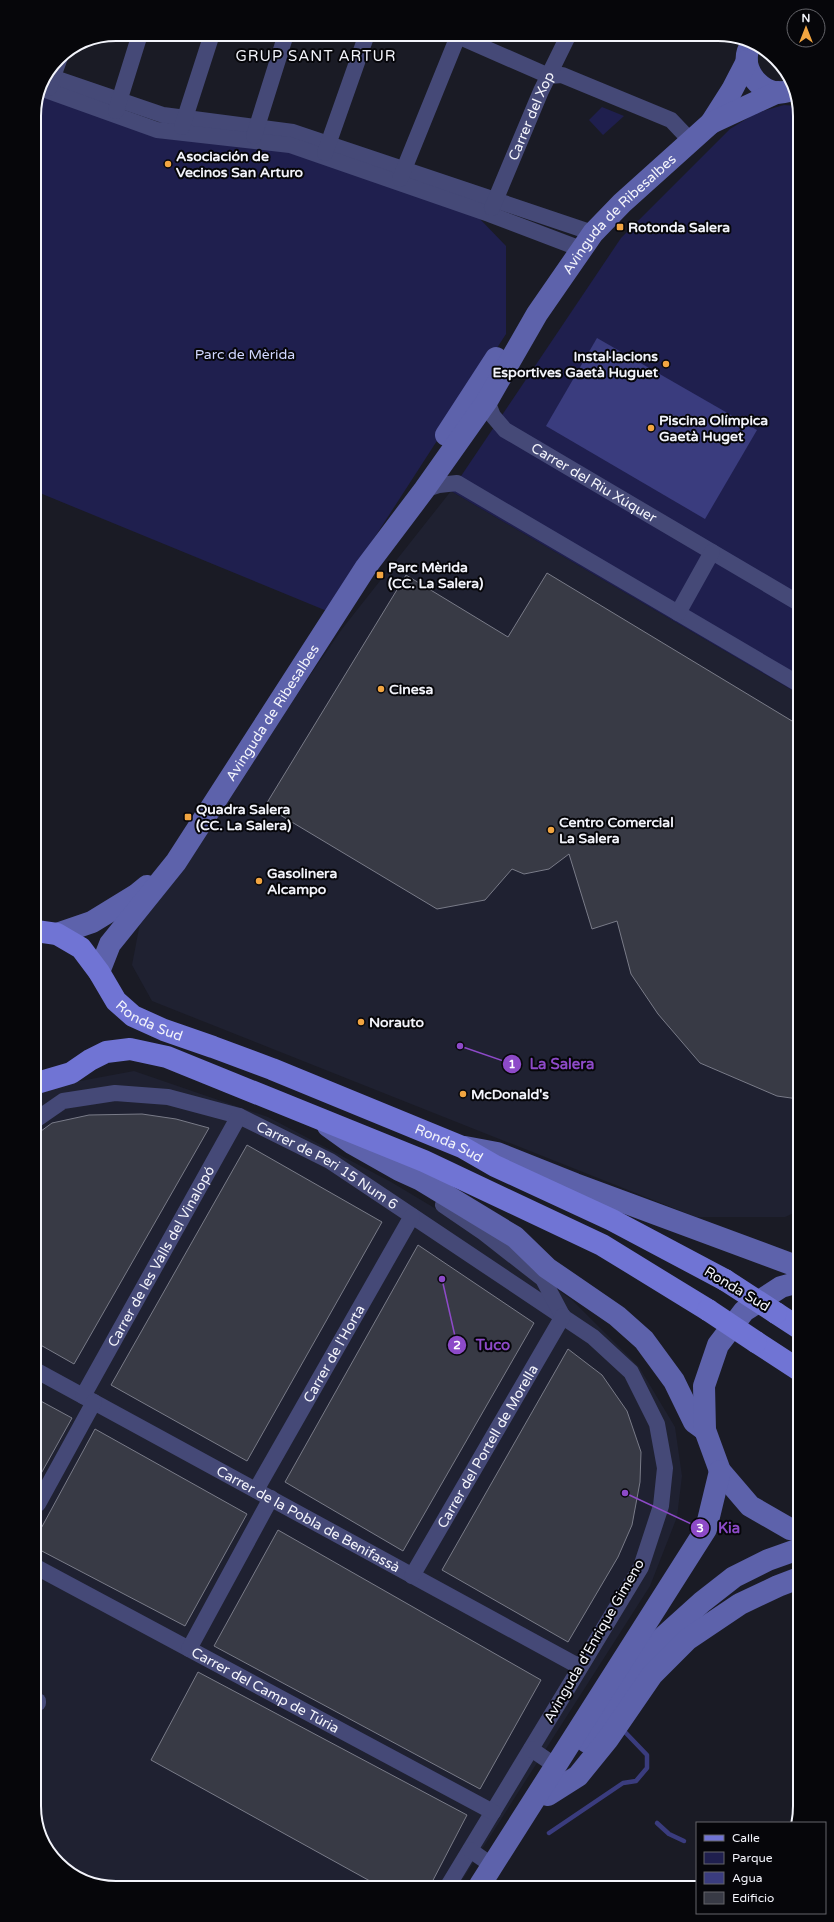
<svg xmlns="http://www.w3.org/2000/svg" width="834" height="1922" font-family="'Varela Round',sans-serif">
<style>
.built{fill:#1f2131}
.green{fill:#1f1f4e}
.water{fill:#3a3c7e}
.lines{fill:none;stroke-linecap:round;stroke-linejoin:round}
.stream{stroke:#3a3c7e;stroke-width:4.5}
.building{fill:#383a45;stroke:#797b88}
.street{stroke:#454977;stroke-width:16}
.secondary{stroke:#5d62ab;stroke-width:22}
.primary{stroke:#7074d4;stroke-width:22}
.primary-bridge{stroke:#7074d4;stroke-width:22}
.poi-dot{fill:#f2a541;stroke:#06060a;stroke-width:1.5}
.labels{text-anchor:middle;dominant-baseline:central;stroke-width:4;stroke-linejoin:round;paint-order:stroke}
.street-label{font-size:14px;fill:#f3f4fb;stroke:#06060a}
.poi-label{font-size:14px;font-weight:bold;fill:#f3f4fb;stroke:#06060a;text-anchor:start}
.park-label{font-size:14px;fill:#d1d7ff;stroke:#06060a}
.neighbourhood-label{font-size:15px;letter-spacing:1px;fill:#f3f4fb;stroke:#06060a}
.rim{fill:none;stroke:#f3f4fb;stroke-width:2}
.leader{fill:none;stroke:#8d4ac8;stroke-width:1.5}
.callout-dot{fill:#8d4ac8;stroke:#06060a;stroke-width:1.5}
.mark-label{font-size:12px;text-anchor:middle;font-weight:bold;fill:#fff}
.callout-label{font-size:15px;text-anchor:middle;font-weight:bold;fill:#8d4ac8;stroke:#06060a;stroke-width:4;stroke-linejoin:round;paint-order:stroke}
</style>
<rect width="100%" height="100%" fill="#1a1b25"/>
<g class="built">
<path d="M 451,491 L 797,693 L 798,1211 L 785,1217 L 696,1217 L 152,1001 L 132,965 L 140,923 L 342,629 Z"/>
<path d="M 134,1071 L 268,1117 L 391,1182 L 483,1237 L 572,1300 L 639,1367 L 675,1427 L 682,1476 L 677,1517 L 650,1586 L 459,1885 L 111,1888 L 66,1871 L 38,1832 L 37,1089 Z"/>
</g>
<g class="green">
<path d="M 40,90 L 161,138 L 295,151 L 478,217 L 506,246 L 506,334 L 327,611 L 35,491 L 34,111 Z"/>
<path d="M 784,105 L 796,106 L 797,693 L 451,491 L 621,238 L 730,129 L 756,113 Z"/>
<path d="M 602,107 L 624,116 L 603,135 L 589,120 Z"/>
</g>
<path class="water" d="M 597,338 L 757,430 L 705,519 L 546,426 Z"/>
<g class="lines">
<g class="stream">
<path d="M 657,1823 L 669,1834 L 684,1841"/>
<path d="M 549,1833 L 623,1783 L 636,1781 L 647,1768 L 647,1755 L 624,1731 L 625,1729"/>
</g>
</g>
<g class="building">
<path d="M 547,573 L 797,724 L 798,1099 L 777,1096 L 700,1063 L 658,1014 L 631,974 L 617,921 L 592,929 L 569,854 L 549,869 L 524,874 L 512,869 L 485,900 L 437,909 L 265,806 L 406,575 L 508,637 Z"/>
<path d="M 142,1114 L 176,1119 L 209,1128 L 74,1364 L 37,1343 L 37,1134 L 52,1123 L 89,1115 Z"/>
<path d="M 247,1145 L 382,1222 L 247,1461 L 111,1385 Z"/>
<path d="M 418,1245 L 534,1323 L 403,1551 L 285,1482 Z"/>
<path d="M 568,1349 L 602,1375 L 627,1411 L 641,1452 L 640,1482 L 632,1525 L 618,1557 L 568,1642 L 442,1570 Z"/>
<path d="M 37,1399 L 72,1418 L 38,1479 Z"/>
<path d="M 95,1429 L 247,1514 L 185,1626 L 38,1549 L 38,1534 Z"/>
<path d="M 278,1530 L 541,1680 L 480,1789 L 214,1646 Z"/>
<path d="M 198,1672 L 467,1815 L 430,1886 L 379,1886 L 151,1760 Z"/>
</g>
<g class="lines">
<g class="street">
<path d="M 453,34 L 549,76 L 562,75 L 671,120 L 690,140"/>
<path d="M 46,75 L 163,115 L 293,132 L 593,233"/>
<path d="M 40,88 L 157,130 L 290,145 L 489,214 L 581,249"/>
<path d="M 49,88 L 60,57"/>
<path d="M 116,111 L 140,34"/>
<path d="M 182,127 L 212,34"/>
<path d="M 254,136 L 286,34"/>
<path d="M 325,153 L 367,34"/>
<path d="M 400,179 L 458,36"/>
<path id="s1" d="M 492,208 L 541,91 L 569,34"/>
<path id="s2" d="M 487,401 L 493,416 L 505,430 L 797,602"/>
<path d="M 424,490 L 439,485 L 457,483 L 797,683"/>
<path d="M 678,613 L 712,552"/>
<path id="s3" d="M 37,1119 L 63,1101 L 115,1093 L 168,1097 L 239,1116 L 330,1161 L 593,1337 L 631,1372 L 657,1424 L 665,1468 L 661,1506 L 641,1567 L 448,1886"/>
<path d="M 443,1205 L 484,1233 L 543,1279 L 562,1315"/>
<path id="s4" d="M 37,1371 L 580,1667"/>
<path id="s5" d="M 83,1396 L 239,1116"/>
<path id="s6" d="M 256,1490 L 412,1216"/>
<path d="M 38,1504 L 94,1402"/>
<path id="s7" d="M 38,1568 L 493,1812"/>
<path id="s8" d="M 412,1576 L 563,1316"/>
<path d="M 189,1649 L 271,1498"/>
<path d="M 38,1701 L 38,1703"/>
<path d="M 531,1749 L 556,1766"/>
<path d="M 470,1850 L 493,1866"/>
</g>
<g class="secondary">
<path d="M 751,45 C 734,69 771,107 794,87"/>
<path d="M 711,123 L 732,90 L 747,61"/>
<path d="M 446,435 L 496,358"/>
<path d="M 57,934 L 92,922 L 136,895 L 147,886"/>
<path id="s9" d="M 99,972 L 110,944 L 176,862 L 366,567 L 424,490 L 487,401 L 537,314 L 593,233 L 622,203 L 711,123 L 778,92"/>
<path d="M 328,1126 L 353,1144 L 399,1170 L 421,1180 L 515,1237 L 547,1268 L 617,1316 L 644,1340 L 674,1381 L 694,1422 L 705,1430"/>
<path d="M 465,1147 L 497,1153 L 575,1184 L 799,1267"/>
<path d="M 799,1282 L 781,1287 L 744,1311 L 718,1345 L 704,1386 L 705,1430 L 720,1471 L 750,1506 L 790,1529 L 799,1530"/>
<path d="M 587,1742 L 661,1639 L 702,1602 L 734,1577 L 768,1560 L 799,1549"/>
<path d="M 548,1795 L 578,1776 L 608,1739 L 652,1675 L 688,1639 L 740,1604 L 778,1586 L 799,1578"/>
<path d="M 480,1885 L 706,1529 L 720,1471"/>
</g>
<g class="primary">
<path id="s10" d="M 36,931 L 57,934 L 81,948 L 99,972 L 116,1001 L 133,1016 L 164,1030 L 213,1047 L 272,1069 L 462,1147 L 495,1166 L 612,1220 L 725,1280"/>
<path d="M 37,1083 L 71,1073 L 90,1060 L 106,1052 L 130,1049 L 167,1057 L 424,1161 L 602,1245 L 708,1310"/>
<path d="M 776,1313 L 799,1328"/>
<path d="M 756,1342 L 799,1370"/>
</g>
<g class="primary-bridge">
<path d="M 725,1280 L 776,1313"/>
<path d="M 708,1310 L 756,1342"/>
</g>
</g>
<g class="poi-dot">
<circle cx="168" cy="164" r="4"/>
<rect x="616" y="223" width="8" height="8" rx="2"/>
<circle cx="666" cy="364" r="4"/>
<circle cx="651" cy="428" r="4"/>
<rect x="376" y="571" width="8" height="8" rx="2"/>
<circle cx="381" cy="689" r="4"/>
<rect x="184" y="813" width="8" height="8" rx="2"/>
<circle cx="551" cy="830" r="4"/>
<circle cx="259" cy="881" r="4"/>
<circle cx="361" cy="1022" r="4"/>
<circle cx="463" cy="1094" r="4"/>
</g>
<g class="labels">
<g class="street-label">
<text stroke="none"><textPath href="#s1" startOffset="100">Carrer del Xop</textPath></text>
<text stroke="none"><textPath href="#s9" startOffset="922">Avinguda de Ribesalbes</textPath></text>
<text stroke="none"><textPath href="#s2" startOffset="138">Carrer del Riu Xúquer</textPath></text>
<text stroke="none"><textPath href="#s9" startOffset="313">Avinguda de Ribesalbes</textPath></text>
<text stroke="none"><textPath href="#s10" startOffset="152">Ronda Sud</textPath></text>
<text stroke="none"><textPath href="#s10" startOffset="476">Ronda Sud</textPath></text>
<text stroke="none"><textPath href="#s3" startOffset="312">Carrer de Peri 15 Num 6</textPath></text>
<text stroke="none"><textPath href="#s5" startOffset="160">Carrer de les Valls del Vinalopó</textPath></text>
<text transform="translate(737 1289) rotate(31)">Ronda Sud</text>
<text stroke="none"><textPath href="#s6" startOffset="157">Carrer de l'Horta</textPath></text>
<text stroke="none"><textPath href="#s8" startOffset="150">Carrer del Portell de Morella</textPath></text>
<text stroke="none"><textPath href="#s4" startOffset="309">Carrer de la Pobla de Benifassà</textPath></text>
<text transform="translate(594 1641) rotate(-60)">Avinguda d'Enrique Gimeno</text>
<text stroke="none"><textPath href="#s7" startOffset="258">Carrer del Camp de Túria</textPath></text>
</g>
<g class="poi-label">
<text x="176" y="156">Asociación de<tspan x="176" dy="16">Vecinos San Arturo</tspan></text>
<text x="628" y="227">Rotonda Salera</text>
<text x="658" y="356" text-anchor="end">Instal·lacions<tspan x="658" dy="16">Esportives Gaetà Huguet</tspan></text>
<text x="659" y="420">Piscina Olímpica<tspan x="659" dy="16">Gaetà Huget</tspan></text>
<text x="388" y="567">Parc Mèrida<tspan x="388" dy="16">(CC. La Salera)</tspan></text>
<text x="389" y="689">Cinesa</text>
<text x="196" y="809">Quadra Salera<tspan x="196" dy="16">(CC. La Salera)</tspan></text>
<text x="559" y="822">Centro Comercial<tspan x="559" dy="16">La Salera</tspan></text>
<text x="267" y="873">Gasolinera<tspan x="267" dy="16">Alcampo</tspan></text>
<text x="369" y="1022">Norauto</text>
<text x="471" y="1094">McDonald's</text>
</g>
<g class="park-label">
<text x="245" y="354">Parc de Mèrida</text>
</g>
<g class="neighbourhood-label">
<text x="316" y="56">GRUP SANT ARTUR</text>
</g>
</g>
<path d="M0 0H834V1922H0ZM116 41H718A75 75 0 0 1 793 116V1806A75 75 0 0 1 718 1881H116A75 75 0 0 1 41 1806V116A75 75 0 0 1 116 41Z" fill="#06060a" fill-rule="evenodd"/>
<path class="rim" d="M116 41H718A75 75 0 0 1 793 116V1806A75 75 0 0 1 718 1881H116A75 75 0 0 1 41 1806V116A75 75 0 0 1 116 41Z"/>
<path class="leader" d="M460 1046L512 1064M442 1279L457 1345M625 1493L700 1528"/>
<g class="callout-dot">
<circle cx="460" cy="1046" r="4"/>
<circle cx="442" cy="1279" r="4"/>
<circle cx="625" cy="1493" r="4"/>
<circle cx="512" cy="1064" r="10"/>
<circle cx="457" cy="1345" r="10"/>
<circle cx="700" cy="1528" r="10"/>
</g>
<g class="mark-label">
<text x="512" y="1068">1</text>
<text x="457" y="1349">2</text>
<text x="700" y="1532">3</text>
</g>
<g class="callout-label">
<text x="562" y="1069">La Salera</text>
<text x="493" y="1350">Tuco</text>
<text x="729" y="1533">Kia</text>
</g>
<rect x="696" y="1822" width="130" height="92" fill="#06060a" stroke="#65656a"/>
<rect x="704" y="1835" width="20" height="6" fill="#7074d4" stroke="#65656a"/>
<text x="732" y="1842" font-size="12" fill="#f3f4fb">Calle</text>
<rect x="704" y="1852" width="20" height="12" fill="#1f1f4e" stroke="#65656a"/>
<text x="732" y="1862" font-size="12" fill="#f3f4fb">Parque</text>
<rect x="704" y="1872" width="20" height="12" fill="#3a3c7e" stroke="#65656a"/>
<text x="732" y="1882" font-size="12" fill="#f3f4fb">Agua</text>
<rect x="704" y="1892" width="20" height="12" fill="#383a45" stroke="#65656a"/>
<text x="732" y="1902" font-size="12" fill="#f3f4fb">Edificio</text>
<g transform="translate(806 28)"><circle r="19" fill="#06060a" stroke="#65656a"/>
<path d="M0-3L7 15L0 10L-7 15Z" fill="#f2a541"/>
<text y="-6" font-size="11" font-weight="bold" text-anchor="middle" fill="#f3f4fb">N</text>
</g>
</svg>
